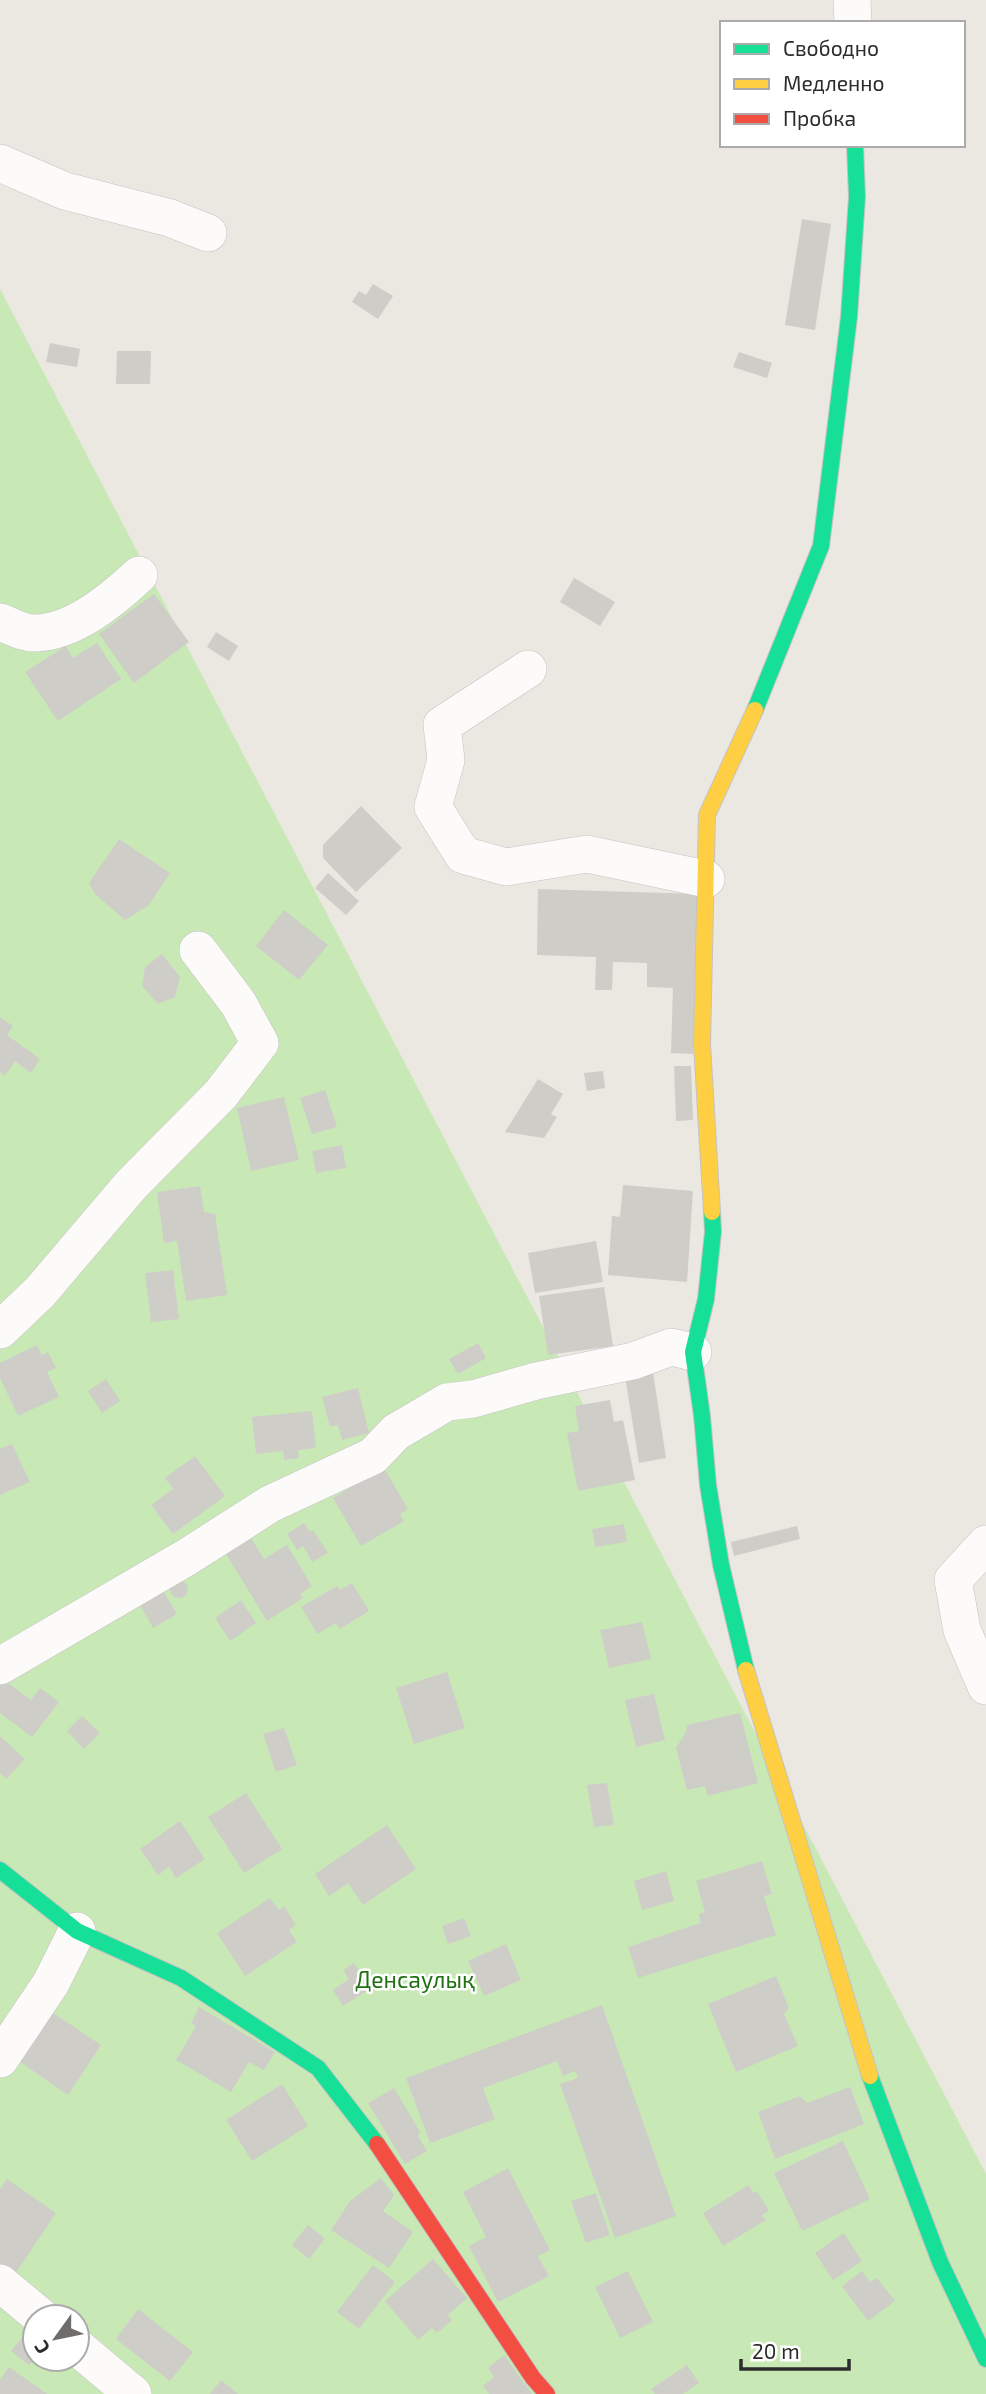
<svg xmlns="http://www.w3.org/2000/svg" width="986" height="2394" font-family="'Exo 2',sans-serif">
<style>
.green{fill:#c8e9b6;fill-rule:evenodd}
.building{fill:#cfcdc8}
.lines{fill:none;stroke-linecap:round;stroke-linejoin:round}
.street-casing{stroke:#c4c3c3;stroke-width:38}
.fast-casing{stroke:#c4c3c3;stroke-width:18}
.slow-casing{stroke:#c4c3c3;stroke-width:18}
.jam-casing{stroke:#c4c3c3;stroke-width:18}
.street{stroke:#fcfbfa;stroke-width:37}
.fast{stroke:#16e098;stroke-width:16}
.slow{stroke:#ffcf43;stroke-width:16}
.jam{stroke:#f24e42;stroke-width:16}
.labels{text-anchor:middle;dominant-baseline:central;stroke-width:5;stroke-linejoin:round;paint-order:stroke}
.park-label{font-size:23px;fill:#207212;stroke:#fff}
</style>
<rect width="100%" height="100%" fill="#ebe7e1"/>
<path class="green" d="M 0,289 L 986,2174 L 986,2394 L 0,2394 ZM 35,2317 L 77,2317 L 77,2359 L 35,2359 Z"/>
<g class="building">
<path d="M 802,219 L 831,224 L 815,330 L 785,325 Z"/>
<path d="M 373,284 L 393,296 L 378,319 L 352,302 L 359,291 L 366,295 Z"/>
<path d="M 50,343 L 80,349 L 77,367 L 46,362 Z"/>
<path d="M 117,351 L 151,351 L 150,384 L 116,384 Z"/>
<path d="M 739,352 L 772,363 L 767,378 L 733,367 Z"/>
<path d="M 574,578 L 615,602 L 600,626 L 560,602 Z"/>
<path d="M 154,594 L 189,642 L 134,683 L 99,634 Z"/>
<path d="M 216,632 L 238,646 L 229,661 L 207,647 Z"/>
<path d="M 97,643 L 121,679 L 58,721 L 25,672 L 66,646 L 73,658 Z"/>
<path d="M 361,806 L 402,848 L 356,892 L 323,858 L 323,845 Z"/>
<path d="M 119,839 L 170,873 L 149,905 L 125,920 L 95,894 L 89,883 Z"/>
<path d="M 328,873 L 359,901 L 346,915 L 315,888 Z"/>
<path d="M 538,889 L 697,894 L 693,1054 L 671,1053 L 673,988 L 647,987 L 647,963 L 613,962 L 612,990 L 595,990 L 596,957 L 537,955 Z"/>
<path d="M 284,910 L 328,945 L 299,980 L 256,946 Z"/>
<path d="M 162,954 L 180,977 L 175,997 L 158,1004 L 142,986 L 145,967 Z"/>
<path d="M 0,1017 L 13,1026 L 7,1035 L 40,1059 L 31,1073 L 15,1061 L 5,1076 L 0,1072 Z"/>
<path d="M 674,1066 L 691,1066 L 693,1120 L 676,1121 Z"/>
<path d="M 603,1071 L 605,1088 L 587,1091 L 584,1073 Z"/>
<path d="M 538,1079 L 563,1094 L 551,1114 L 557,1117 L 544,1138 L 505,1132 Z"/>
<path d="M 325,1090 L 337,1127 L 312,1134 L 300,1098 Z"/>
<path d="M 284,1097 L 299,1160 L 251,1171 L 237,1108 Z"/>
<path d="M 342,1145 L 346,1168 L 316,1173 L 312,1151 Z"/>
<path d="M 623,1185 L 693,1191 L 687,1282 L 608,1275 L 612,1216 L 620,1217 Z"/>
<path d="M 200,1186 L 204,1212 L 215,1214 L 227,1295 L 186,1301 L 177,1241 L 164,1243 L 157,1192 Z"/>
<path d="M 596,1241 L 603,1282 L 535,1293 L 528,1253 Z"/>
<path d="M 173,1270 L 179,1319 L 151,1322 L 145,1273 Z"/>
<path d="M 604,1287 L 613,1346 L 548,1355 L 539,1296 Z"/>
<path d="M 478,1343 L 486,1358 L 458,1374 L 449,1359 Z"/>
<path d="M 37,1345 L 42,1355 L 48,1352 L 56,1368 L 47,1372 L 59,1397 L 18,1416 L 0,1378 L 0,1363 Z"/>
<path d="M 653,1372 L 666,1458 L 639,1463 L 625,1376 Z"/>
<path d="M 106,1379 L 120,1401 L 102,1413 L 88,1391 Z"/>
<path d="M 358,1388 L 369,1433 L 342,1440 L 338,1425 L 330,1427 L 322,1397 Z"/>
<path d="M 610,1400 L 614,1422 L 623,1420 L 635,1480 L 578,1491 L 567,1433 L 579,1431 L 575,1406 Z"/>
<path d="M 312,1411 L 316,1448 L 298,1450 L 299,1458 L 284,1460 L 283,1451 L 256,1454 L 252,1417 Z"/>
<path d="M 12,1444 L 30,1482 L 0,1495 L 0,1449 Z"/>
<path d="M 195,1456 L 225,1496 L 173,1534 L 151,1505 L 173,1489 L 165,1478 Z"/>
<path d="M 384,1468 L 408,1509 L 400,1514 L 404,1521 L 361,1546 L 333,1498 Z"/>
<path d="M 304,1523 L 310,1532 L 313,1530 L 328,1553 L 312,1562 L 303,1546 L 297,1550 L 287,1534 Z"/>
<path d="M 624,1524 L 627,1542 L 595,1547 L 592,1529 Z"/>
<path d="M 797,1526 L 800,1539 L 734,1556 L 731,1542 Z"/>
<path d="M 251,1538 L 264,1559 L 287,1545 L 312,1586 L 300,1594 L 303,1598 L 267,1621 L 226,1554 Z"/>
<circle cx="179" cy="1589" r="9"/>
<path d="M 352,1583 L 369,1611 L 340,1629 L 336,1623 L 317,1634 L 301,1607 L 337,1586 L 340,1590 Z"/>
<path d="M 164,1592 L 177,1614 L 153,1628 L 140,1605 Z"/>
<path d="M 241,1600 L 256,1623 L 230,1641 L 215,1618 Z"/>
<path d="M 642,1622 L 651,1659 L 609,1668 L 600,1630 Z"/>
<path d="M 447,1672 L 465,1728 L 414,1744 L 396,1688 Z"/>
<path d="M 0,1677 L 31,1700 L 40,1688 L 59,1702 L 32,1737 L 0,1713 Z"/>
<path d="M 654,1694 L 665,1740 L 636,1747 L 625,1700 Z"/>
<path d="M 740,1713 L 758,1783 L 708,1796 L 705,1786 L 687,1790 L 676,1748 L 686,1732 L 687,1725 Z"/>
<path d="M 82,1716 L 100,1733 L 84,1749 L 67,1731 Z"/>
<path d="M 284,1728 L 297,1765 L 276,1772 L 263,1734 Z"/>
<path d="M 0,1736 L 25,1759 L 6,1779 L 0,1773 Z"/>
<path d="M 607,1783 L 614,1825 L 594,1827 L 587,1785 Z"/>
<path d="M 246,1793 L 282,1849 L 244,1873 L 208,1817 Z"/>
<path d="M 180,1821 L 205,1859 L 176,1878 L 169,1867 L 158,1875 L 140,1849 Z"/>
<path d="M 387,1825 L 416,1869 L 363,1905 L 348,1883 L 329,1896 L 315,1874 Z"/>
<path d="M 762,1861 L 772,1894 L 764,1896 L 776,1935 L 638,1978 L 628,1947 L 700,1923 L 699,1914 L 705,1912 L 696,1881 Z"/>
<path d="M 666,1871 L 674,1901 L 642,1910 L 634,1881 Z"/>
<path d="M 270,1898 L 279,1910 L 284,1906 L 296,1925 L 289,1930 L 297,1942 L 245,1976 L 217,1933 Z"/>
<path d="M 464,1918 L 471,1936 L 448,1944 L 442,1926 Z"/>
<path d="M 506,1944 L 521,1980 L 484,1996 L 468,1961 Z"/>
<path d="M 354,1963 L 371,1988 L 343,2006 L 333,1990 L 349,1979 L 343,1970 Z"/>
<path d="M 776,1976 L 789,2008 L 784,2014 L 798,2046 L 736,2072 L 708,2004 Z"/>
<path d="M 602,2005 L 676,2216 L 615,2238 L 560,2084 L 578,2078 L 575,2071 L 563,2076 L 557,2061 L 483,2088 L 495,2119 L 430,2143 L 406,2078 Z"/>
<path d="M 199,2007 L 275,2052 L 264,2070 L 249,2062 L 231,2092 L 176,2060 L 196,2026 L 191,2023 Z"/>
<path d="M 49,2010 L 101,2045 L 68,2095 L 16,2059 Z"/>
<path d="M 282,2084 L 308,2126 L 252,2161 L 226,2120 Z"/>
<path d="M 850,2087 L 864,2124 L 775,2159 L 758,2112 L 800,2096 L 807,2103 Z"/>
<path d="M 394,2088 L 420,2132 L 418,2136 L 427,2151 L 405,2164 L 368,2103 Z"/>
<path d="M 843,2141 L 870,2199 L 802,2231 L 774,2173 Z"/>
<path d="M 508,2168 L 550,2250 L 538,2256 L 549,2276 L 498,2302 L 469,2246 L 486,2237 L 463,2192 Z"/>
<path d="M 381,2178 L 394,2195 L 383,2211 L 413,2232 L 389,2268 L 331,2230 L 350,2201 Z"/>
<path d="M 7,2179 L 56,2213 L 15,2274 L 0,2263 L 0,2189 Z"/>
<path d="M 749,2185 L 753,2193 L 757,2191 L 769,2211 L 762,2215 L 766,2220 L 723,2246 L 703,2213 Z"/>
<path d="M 596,2193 L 610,2235 L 586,2243 L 571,2201 Z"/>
<path d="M 308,2225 L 325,2239 L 309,2259 L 292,2245 Z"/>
<path d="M 844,2233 L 862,2261 L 833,2280 L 815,2253 Z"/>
<path d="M 433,2259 L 467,2298 L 448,2315 L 452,2320 L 437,2333 L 432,2328 L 418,2340 L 385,2301 Z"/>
<path d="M 373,2265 L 395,2282 L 359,2329 L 337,2312 Z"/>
<path d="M 628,2271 L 653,2322 L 620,2338 L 595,2287 Z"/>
<path d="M 862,2271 L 870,2282 L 877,2278 L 895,2301 L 868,2321 L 842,2286 Z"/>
<path d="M 138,2309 L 193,2352 L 170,2381 L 116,2339 Z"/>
<path d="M 30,2328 L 35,2332 L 35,2358 L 29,2365 L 11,2351 Z"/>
<path d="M 504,2355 L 532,2394 L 489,2394 L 483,2386 L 494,2377 L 488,2368 Z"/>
<path d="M 687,2365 L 699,2383 L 683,2394 L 655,2394 L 651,2389 Z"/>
<path d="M 9,2367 L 47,2394 L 0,2394 L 0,2380 Z"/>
<path d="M 221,2380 L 238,2394 L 210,2394 Z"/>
</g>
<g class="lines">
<g class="street-casing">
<g id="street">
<path d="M 852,0 L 853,23"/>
<path d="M 0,163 L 65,191 L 170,218 L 208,233"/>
<path d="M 0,622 C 11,626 25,634 36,633 C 74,632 112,600 139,575"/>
<path d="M 528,669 L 442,725 L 446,760 L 433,807 L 463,855 L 506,867 L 587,854 L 706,879"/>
<path d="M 0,1330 L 40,1292 L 131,1185 L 221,1094 L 260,1043 L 238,1003 L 198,950"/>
<path d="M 986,1544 L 953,1580 L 962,1630 L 986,1686"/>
<path d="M 0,1666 L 187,1557 L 270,1504 L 373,1456 L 396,1432 L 447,1402 L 473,1399 L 536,1381 L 633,1361 L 671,1347 L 693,1352"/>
<path d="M 0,2059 L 51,1983 L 77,1931"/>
<path d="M 0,2283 L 41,2317"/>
<path d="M 77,2347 L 133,2394"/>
</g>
</g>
<g class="fast-casing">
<g id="fast">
<path d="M 755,710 L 821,546 L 849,317 L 857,197 L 855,145"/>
<path d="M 712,1212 L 713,1232 L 706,1299 L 693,1352 L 702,1416 L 708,1485 L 721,1565 L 746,1670"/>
<path d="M 0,1870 L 77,1931 L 181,1978 L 318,2068 L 377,2144"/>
<path d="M 870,2076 L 940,2262 L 986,2359"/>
</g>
</g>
<g class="slow-casing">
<g id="slow">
<path d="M 712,1212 L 702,1044 L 707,815 L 755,710"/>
<path d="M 746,1670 L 870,2076"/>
</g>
</g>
<g class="jam-casing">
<path id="jam" d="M 377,2144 L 533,2378 L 547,2394"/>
</g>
<use href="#street" class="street"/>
<use href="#fast" class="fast"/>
<use href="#slow" class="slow"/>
<use href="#jam" class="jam"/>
</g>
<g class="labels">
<g class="park-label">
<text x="415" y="1979">Денсаулық</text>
</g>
</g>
<rect x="720" y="21" width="245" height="126" fill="#ffffff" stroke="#ababab" stroke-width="2"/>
<rect x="734" y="44" width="35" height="10" fill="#16e098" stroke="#ababab" stroke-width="2"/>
<text x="783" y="56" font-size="21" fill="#2c2c2c">Свободно</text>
<rect x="734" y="79" width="35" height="10" fill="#ffcf43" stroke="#ababab" stroke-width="2"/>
<text x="783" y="91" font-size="21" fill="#2c2c2c">Медленно</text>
<rect x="734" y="114" width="35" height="10" fill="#f24e42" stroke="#ababab" stroke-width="2"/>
<text x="783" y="126" font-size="21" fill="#2c2c2c">Пробка</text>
<g transform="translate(56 2338) rotate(237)"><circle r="33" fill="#ffffff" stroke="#ababab" stroke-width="2"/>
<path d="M0-5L12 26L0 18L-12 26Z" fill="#6f6d6b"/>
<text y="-10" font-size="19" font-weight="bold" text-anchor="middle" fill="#2c2c2c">С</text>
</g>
<path d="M741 2359v10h108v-10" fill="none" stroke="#2c2c2c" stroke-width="3.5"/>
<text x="752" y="2359" font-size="21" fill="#2c2c2c" stroke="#ffffff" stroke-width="5" paint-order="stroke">20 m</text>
</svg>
